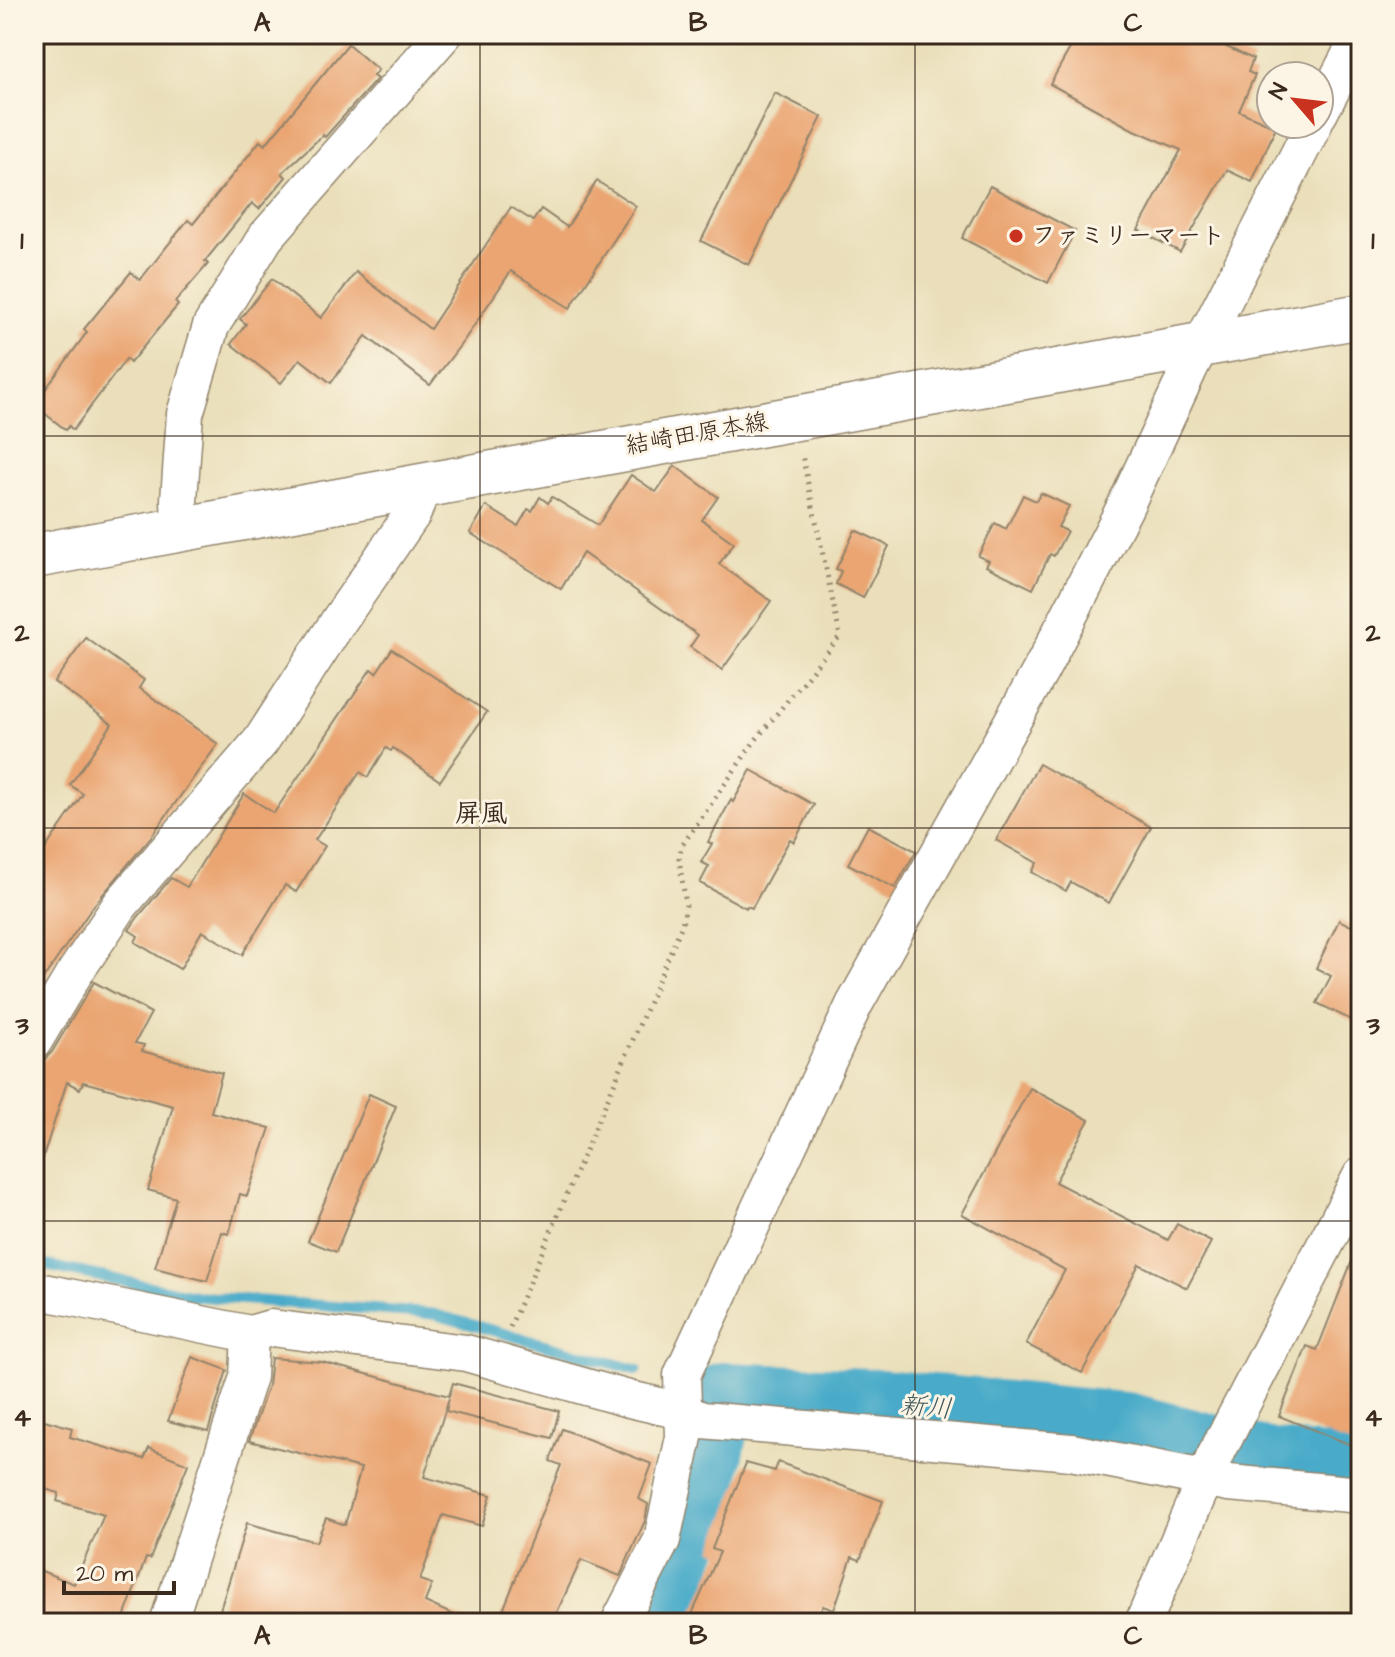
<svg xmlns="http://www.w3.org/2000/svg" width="1395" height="1657" font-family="'Architects Daughter','Klee One',sans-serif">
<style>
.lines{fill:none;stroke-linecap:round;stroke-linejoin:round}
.stream{stroke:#4aabc9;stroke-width:11}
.river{stroke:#4aabc9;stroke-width:66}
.building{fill:#eaa572}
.minor-casing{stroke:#92846c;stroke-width:39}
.major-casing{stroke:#92846c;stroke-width:47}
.path{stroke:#92846c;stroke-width:5;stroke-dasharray:2 6;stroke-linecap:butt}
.minor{stroke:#fff;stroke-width:36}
.major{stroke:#fff;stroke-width:44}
.grid{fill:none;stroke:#3b2a1e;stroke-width:2;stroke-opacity:0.55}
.poi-dot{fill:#c8321e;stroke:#fcf5e5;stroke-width:3}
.labels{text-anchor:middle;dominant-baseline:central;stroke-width:6;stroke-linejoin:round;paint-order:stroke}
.poi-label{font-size:24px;font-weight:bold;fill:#3b2a1e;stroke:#fcf5e5;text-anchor:start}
.street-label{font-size:24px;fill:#3b2a1e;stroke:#fcf5e5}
.neighbourhood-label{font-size:26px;font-weight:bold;fill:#3b2a1e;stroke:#fcf5e5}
.water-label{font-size:26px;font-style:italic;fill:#40575a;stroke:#fcf5e5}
.neatline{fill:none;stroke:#3b2a1e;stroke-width:3}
.grid-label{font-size:26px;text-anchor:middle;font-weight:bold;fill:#3b2a1e}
</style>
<rect width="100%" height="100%" fill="#fcf5e5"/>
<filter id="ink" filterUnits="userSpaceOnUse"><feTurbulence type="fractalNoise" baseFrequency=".0125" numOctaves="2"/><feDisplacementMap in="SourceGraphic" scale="16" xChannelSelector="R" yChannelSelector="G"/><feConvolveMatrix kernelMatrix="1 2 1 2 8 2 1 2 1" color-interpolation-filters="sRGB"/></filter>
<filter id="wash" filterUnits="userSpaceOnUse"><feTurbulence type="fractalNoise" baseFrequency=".006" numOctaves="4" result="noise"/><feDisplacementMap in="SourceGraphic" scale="32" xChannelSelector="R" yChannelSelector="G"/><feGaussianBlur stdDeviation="1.8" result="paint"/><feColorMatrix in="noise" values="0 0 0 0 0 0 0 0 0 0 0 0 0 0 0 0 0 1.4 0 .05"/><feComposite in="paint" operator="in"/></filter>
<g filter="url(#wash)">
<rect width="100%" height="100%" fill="#eadfba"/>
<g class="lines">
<g class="stream">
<path d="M 34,1263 L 196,1296 L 433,1314 L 637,1370"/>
<path d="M 709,1391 L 723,1395"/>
</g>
<path class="river" d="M 658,1623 L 700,1505 L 723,1395 L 870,1401 L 1126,1425 L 1271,1462 L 1361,1472"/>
</g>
<g id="blocks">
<g class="building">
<path d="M 1078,34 L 1198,34 L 1253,59 L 1248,72 L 1255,75 L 1239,111 L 1276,127 L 1252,182 L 1227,170 L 1180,252 L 1138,230 L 1181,150 L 1130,128 L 1050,84 Z"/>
<path d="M 348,44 L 378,70 L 373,76 L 377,79 L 325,137 L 323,135 L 282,173 L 286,177 L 259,209 L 252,203 L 205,261 L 208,264 L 175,302 L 178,305 L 130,363 L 126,359 L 73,430 L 69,426 L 66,430 L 34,405 L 87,332 L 84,329 L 131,272 L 140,280 L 188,220 L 193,224 L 260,141 L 265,145 Z"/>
<path d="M 775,93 L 822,117 L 749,265 L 701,241 Z"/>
<path d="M 597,181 L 636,206 L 570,308 L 511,271 L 465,339 L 430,385 L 366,336 L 331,383 L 300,359 L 281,383 L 231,344 L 246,324 L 240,319 L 272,279 L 321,318 L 356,272 L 430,329 L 511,207 L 533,221 L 541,209 L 567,227 Z"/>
<path d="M 990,186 L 1075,231 L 1048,283 L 962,238 Z"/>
<path d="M 675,466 L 718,497 L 702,520 L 734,543 L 719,564 L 771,601 L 722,670 L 690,647 L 698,635 L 583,553 L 561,589 L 470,533 L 486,506 L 518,526 L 528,509 L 532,511 L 540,497 L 548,503 L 552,497 L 598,525 L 631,475 L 656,492 Z"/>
<path d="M 1041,493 L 1069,506 L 1058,527 L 1067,531 L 1054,556 L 1050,554 L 1033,589 L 986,566 L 989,561 L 978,556 L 995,523 L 1006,529 L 1023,495 L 1036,501 Z"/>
<path d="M 855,530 L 889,546 L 863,598 L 836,584 L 841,571 L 836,569 Z"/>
<path d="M 86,638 L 144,680 L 139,688 L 218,744 L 150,838 L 94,905 L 34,992 L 34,865 L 83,794 L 70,785 L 112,724 L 54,682 Z"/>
<path d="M 392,649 L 487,712 L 440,781 L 393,748 L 391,751 L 386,748 L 368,777 L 360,772 L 315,840 L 325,846 L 296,892 L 285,885 L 242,955 L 202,931 L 180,969 L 135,942 L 138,936 L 129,930 L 138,917 L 171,878 L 187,887 L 244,794 L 274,813 L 371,669 L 376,673 Z"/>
<path d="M 1039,764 L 1151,827 L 1109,903 L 1071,882 L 1066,891 L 1032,872 L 1037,863 L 996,840 Z"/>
<path d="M 751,770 L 814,805 L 794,842 L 790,839 L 752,908 L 747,906 L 746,908 L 700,883 L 709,866 L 701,862 L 712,844 L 708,842 L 731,800 L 733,802 Z"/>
<path d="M 868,826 L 916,851 L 895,888 L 848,864 Z"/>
<path d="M 1361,915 L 1361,1025 L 1317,1003 L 1331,976 L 1316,968 L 1339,920 L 1355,928 Z"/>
<path d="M 94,982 L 151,1013 L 135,1043 L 144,1045 L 142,1051 L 222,1073 L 211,1112 L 270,1128 L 247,1196 L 240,1194 L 229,1234 L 222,1232 L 207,1281 L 155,1268 L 176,1198 L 148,1190 L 173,1106 L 83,1082 L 80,1089 L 67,1082 L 40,1166 L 34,1165 L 34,1062 L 45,1059 L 52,1052 Z"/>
<path d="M 1030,1088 L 1089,1120 L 1055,1182 L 1168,1240 L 1177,1224 L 1211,1242 L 1187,1288 L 1139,1264 L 1082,1373 L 1026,1344 L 1065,1270 L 962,1214 Z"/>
<path d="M 369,1094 L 396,1106 L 336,1252 L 308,1241 Z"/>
<path d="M 1359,1243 L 1361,1243 L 1361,1449 L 1279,1416 L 1307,1346 L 1317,1350 Z"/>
<path d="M 192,1357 L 227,1370 L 208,1431 L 168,1421 Z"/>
<path d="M 271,1358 L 322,1362 L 449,1396 L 453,1383 L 559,1411 L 552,1438 L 446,1411 L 449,1398 L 424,1477 L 491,1495 L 482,1526 L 443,1515 L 420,1580 L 432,1584 L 425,1602 L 471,1623 L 216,1623 L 247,1523 L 316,1542 L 326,1518 L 345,1525 L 361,1468 L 249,1441 L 268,1386 Z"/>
<path d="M 34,1417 L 72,1428 L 70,1437 L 144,1459 L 149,1448 L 188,1464 L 150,1559 L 146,1558 L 122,1623 L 34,1623 L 34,1568 L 74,1584 L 104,1515 L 57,1501 L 59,1493 L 34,1486 Z"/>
<path d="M 562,1429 L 652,1464 L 639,1499 L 648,1504 L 645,1521 L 620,1576 L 581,1560 L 552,1623 L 498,1623 L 561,1465 L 550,1461 Z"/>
<path d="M 778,1462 L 883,1501 L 860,1560 L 852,1557 L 834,1610 L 823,1606 L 814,1623 L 688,1623 L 720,1552 L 712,1549 L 746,1463 L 775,1471 Z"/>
</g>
</g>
</g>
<g filter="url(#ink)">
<use href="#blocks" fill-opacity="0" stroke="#92846c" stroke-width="2"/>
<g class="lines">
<g class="minor-casing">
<g id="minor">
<path d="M 1319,114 L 1361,34"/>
<path d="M 180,528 L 179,500 L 185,414 L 211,326 L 265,238 L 444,34"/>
<path d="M 34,1041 L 74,974 L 121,904 L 261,741 L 340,619 L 413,513 L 423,485"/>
<path d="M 34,1290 L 250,1334 L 271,1328 L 466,1353 L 625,1398 L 681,1411 L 702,1420 L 1071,1452 L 1229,1483 L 1361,1495"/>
<path d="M 168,1623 L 248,1377 L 250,1334"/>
<path d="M 619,1623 L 662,1540 L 684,1437 L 682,1375 L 854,1005 L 1041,670 L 1125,507 L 1190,367 L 1314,124"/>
<path d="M 1143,1623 L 1214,1458 L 1361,1176"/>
</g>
</g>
<g class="major-casing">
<path id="major" d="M 34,556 L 1361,316"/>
</g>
<path class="path" d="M 510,1327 L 682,925 L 686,905 L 679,859 L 681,847 L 754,742 L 840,636 L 802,455"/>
<use href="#minor" class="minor"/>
<use href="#major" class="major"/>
</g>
</g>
<path class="grid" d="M 480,34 L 480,1623M 915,34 L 915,1623M 34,436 L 1361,436M 34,828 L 1361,828M 34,1221 L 1361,1221"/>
<circle class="poi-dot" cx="1016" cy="236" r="8"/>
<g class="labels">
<g class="poi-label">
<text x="1032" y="236">ファミリーマート</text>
</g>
<g class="street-label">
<text transform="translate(697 434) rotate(-10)">結崎田原本線</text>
</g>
<g class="neighbourhood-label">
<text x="481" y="814">屏風</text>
</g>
<g class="water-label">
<text transform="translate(926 1407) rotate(5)">新川</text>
</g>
</g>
<rect width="1395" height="1657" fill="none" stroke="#fcf5e5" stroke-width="88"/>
<g transform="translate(1295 100) rotate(298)"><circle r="38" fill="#fcf5e5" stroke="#afa495" stroke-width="2"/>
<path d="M0-6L14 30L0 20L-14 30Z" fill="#c8321e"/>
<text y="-12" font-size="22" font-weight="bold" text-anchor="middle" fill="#3b2a1e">N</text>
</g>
<path d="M64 1581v12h110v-12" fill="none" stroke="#3b2a1e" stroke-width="4"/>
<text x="76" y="1581" font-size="24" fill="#3b2a1e" stroke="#fcf5e5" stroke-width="6" paint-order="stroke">20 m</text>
<rect x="44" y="44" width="1307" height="1569" class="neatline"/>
<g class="grid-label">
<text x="262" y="31">A</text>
<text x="698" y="31">B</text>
<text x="1133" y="31">C</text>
<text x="22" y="249">1</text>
<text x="1373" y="249">1</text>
<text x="22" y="641">2</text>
<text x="1373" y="641">2</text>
<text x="22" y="1034">3</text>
<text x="1373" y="1034">3</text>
<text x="22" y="1426">4</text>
<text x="1373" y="1426">4</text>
<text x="262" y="1644">A</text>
<text x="698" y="1644">B</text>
<text x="1133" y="1644">C</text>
</g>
</svg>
